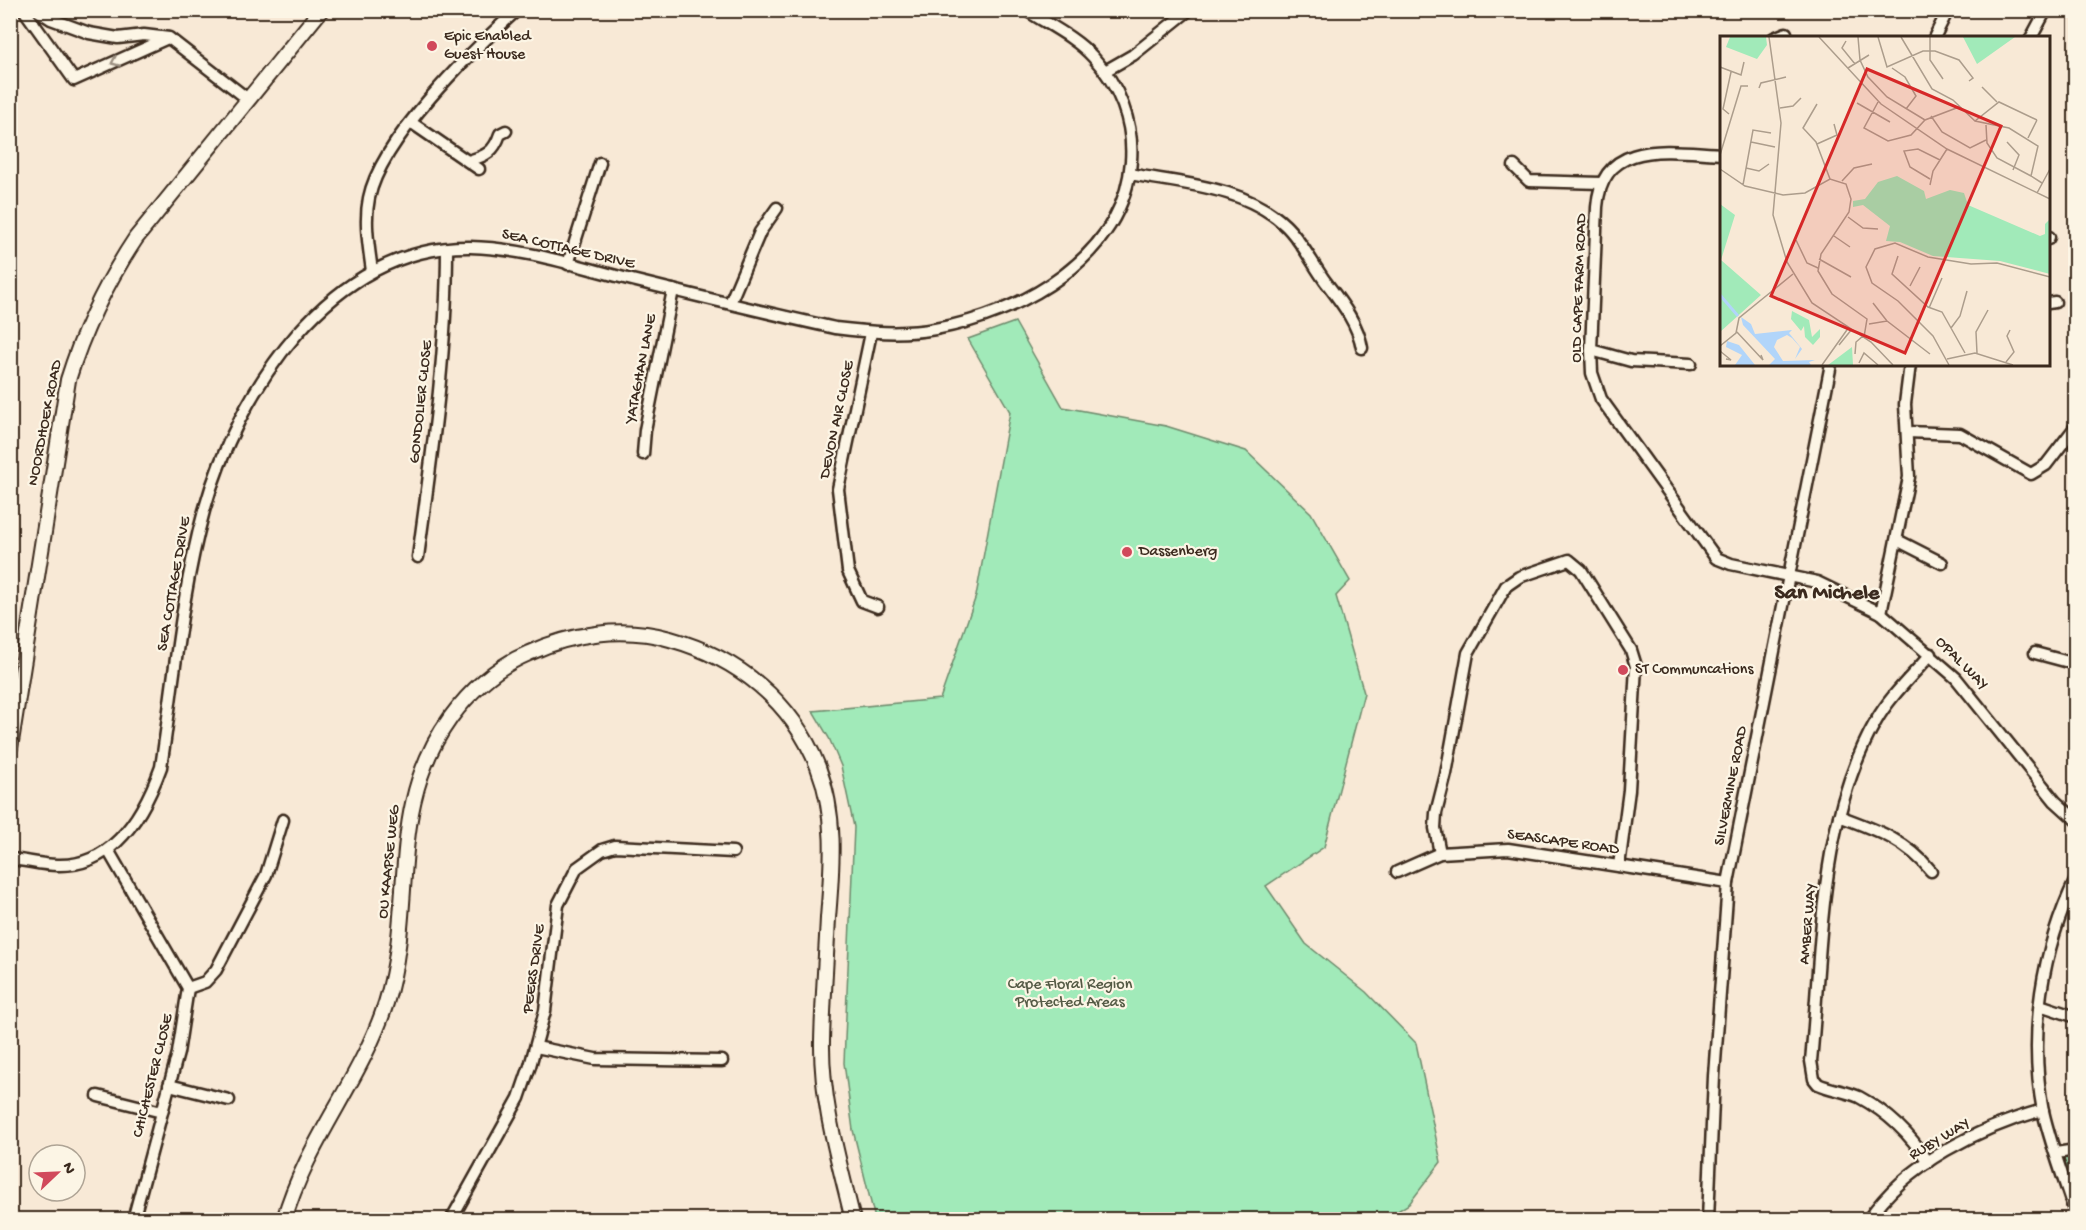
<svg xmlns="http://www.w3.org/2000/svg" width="2086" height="1230" font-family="'Gochi Hand',sans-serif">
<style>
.green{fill:#a1eab9;stroke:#6e8a6c;stroke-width:1.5}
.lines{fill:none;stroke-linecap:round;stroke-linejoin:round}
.minor-casing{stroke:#3b2a1e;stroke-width:15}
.major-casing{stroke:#3b2a1e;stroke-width:18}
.minor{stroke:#fcf5e5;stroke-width:10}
.major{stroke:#fcf5e5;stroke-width:14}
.oneway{stroke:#9c9082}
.poi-dot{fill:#d1495b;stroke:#fcf5e5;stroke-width:2}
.labels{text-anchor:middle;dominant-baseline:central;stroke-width:4.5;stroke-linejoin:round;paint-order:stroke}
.poi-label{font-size:16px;fill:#3b2a1e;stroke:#fcf5e5;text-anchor:start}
.street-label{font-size:16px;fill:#3b2a1e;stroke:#fcf5e5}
.park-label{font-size:16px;fill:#545a45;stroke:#fcf5e5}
.district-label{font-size:22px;font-weight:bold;fill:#3b2a1e;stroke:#fcf5e5}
.inset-river{fill:none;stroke:#b1d5fa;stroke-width:3}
.inset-road{fill:none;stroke:#ac9d8c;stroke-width:1.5}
.view{fill:#d62828;fill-opacity:0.15;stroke:#d62828;stroke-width:3}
.inset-edge{fill:none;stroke:#3b2a1e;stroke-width:3}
</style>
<rect width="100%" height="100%" fill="#f8e9d6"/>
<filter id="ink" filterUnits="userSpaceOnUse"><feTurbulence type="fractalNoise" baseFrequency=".0167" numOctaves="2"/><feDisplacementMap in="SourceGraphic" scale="12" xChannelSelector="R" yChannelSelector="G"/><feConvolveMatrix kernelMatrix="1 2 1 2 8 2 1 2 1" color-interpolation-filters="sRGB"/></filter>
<g filter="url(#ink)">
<g class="green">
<path d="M 1015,322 L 1063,407 L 1166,426 L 1246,451 L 1311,513 L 1350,581 L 1336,596 L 1364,693 L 1324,847 L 1266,886 L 1306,944 L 1366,992 L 1416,1043 L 1441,1162 L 1409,1204 L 1385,1219 L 875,1219 L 853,1130 L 844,1063 L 854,827 L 841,766 L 829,738 L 813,711 L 940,699 L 976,596 L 1010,412 L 968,339 Z"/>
<path d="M 2075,1152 L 2075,1212 L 2058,1154 Z"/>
</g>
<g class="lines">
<g class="minor-casing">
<g id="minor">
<path d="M 24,10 L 74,80 L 168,38"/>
<path d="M 37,10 L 51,19 L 89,33 L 118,38 L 144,35 L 169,38 L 249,100"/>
<path d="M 1774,38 L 1786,33"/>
<path d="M 1934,38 L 1948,10"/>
<path d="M 2031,38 L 2046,10"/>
<path d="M 1105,71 L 1133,55 L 1189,10"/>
<path d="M 412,123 L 479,169"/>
<path d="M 1722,154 C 1672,152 1602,137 1597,207 L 1591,350 L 1592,373 L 1601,399 L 1716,558 L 1731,564 L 1817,582 L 1881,613 L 1956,678 L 2055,801 L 2076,820"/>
<path d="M 468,161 C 486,156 494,152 500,134 L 506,131"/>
<path d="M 1514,166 L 1529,181 L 1601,183"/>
<path d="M 1130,174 C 1182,184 1244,186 1285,225 C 1301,240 1312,263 1325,281 C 1340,301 1358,323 1362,348"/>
<path d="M 2048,239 L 2049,237"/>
<path d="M 568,264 L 600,163"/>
<path d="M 372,271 C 369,248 364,222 369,198 C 381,139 472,51 517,10"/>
<path d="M 730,303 L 760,232 L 777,208"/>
<path d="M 2048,303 L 2055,302"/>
<path d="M 871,333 L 838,489 L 848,571 L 862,601 L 878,607"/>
<path d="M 1591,350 L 1631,361 L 1691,364"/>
<path d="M 1907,432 L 1960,434 L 2031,474 L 2046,465 L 2076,426"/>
<path d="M 643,454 L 645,430 L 673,290"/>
<path d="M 1897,540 L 1942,563"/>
<path d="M 418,557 C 432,454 447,352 447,249"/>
<path d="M 1881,613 L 1909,477 L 1905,404 L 1910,364"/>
<path d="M 2035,653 L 2076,664"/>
<path d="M 1839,816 C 1874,829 1907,840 1931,871"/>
<path d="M 108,850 L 188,988 L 178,1053 L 133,1220"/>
<path d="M 1440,853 L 1435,828 L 1436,813 L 1446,774 L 1468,653 L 1506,586 L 1519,577 L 1569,560 L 1581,570 L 1631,650 L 1636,666 L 1629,790 L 1619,866"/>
<path d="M 10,859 C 26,860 41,865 57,865 C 114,867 144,814 161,767 C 174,682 181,594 204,511 C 237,392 331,245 470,247 C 523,248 577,266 628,279 C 697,296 766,313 835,328 C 868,332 902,335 935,329 C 1022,314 1124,257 1131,161 C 1134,123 1119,85 1093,57 C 1075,37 1049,25 1026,10"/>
<path d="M 1397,872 L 1440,853 L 1508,849 L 1728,883"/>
<path d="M 2076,879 C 2042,949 2028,1033 2043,1111 C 2051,1146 2065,1182 2076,1216"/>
<path d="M 188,988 L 205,982 L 216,970 L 266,875 L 283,820"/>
<path d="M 2040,1005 L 2076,1017"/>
<path d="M 536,1047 L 595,1059 L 722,1061"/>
<path d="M 169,1085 L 229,1100"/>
<path d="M 98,1096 L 162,1112"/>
<path d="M 2056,1153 L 2076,1150"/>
<path d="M 1928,1162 C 1911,1135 1887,1112 1859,1097 C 1846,1091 1831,1090 1818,1084 L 1814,1079 L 1811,1061 C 1822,949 1818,823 1876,721 C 1890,696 1913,675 1931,654"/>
<path d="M 451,1220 L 519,1098 L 530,1066 L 545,1011 L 558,905 L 577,868 L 602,850 L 615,846 L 733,852"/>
<path d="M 1708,1220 L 1714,1076 L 1728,883 L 1831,364"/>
<path d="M 1868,1220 C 1906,1163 1979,1128 2043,1110"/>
</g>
</g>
<g class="major-casing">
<g id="major">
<path d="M 10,748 L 68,380 C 84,328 106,283 136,238 L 321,10"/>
<path d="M 284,1220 C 306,1142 362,1079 386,1003 C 417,903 385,808 451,717 C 471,690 498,666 529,653 C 572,633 624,626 670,639 C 738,658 792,701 818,767 C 837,816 832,867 828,918 C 826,959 823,1000 822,1041 C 821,1102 839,1161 853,1220"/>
</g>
</g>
<use href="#minor" class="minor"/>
<use href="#major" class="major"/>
</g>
<defs><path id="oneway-chevron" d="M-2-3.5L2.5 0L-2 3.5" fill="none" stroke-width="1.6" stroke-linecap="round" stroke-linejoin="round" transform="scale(1.5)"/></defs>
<use class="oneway" href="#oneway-chevron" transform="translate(115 62) rotate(156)"/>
</g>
<g class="poi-dot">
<circle cx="432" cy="46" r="6"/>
<circle cx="1127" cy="552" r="6"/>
<circle cx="1623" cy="670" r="6"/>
</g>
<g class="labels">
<g class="poi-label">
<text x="444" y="37">Epic Enabled<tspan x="444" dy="18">Guest House</tspan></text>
<text x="1139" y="552">Dassenberg</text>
<text x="1635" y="670">ST Communcations</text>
</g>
<g class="street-label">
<text transform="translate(568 250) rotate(13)">SEA COTTAGE DRIVE</text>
<text transform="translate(1580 288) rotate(-88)">OLD CAPE FARM ROAD</text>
<text transform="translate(642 369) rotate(-79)">YATAGHAN LANE</text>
<text transform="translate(422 402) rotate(-84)">GONDOLIER CLOSE</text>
<text transform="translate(838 420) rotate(-78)">DEVON AIR CLOSE</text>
<text transform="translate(46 423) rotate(-79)">NOORDHOEK ROAD</text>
<text transform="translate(175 584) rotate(-80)">SEA COTTAGE DRIVE</text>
<text transform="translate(1961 664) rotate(45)">OPAL WAY</text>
<text transform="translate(1732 786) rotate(-79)">SILVERMINE ROAD</text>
<text transform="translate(1563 843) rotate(8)">SEASCAPE ROAD</text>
<text transform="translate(390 862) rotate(-84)">OU KAAPSE WEG</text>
<text transform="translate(1809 924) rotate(-85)">AMBER WAY</text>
<text transform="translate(535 969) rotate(-82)">PEERS DRIVE</text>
<text transform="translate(154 1076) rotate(-76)">CHICHESTER CLOSE</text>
<text transform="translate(1940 1140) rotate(-31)">RUBY WAY</text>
</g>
<g class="park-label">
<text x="1070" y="985">Cape Floral Region<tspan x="1070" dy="18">Protected Areas</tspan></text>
</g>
<g class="district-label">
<text x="1827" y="594">San Michele</text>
</g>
</g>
<g transform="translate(1720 36)">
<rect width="330" height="330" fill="#f8e9d6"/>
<path d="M 10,1 L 46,1 L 47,9 L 37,23 L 6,11 ZM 243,1 L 295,1 L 257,28 ZM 177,140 L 204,155 L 206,163 L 230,154 L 244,157 L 248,169 L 320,200 L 325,198 L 325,188 L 330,183 L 330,238 L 280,225 L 213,220 L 180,206 L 166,205 L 170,190 L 143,169 L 133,171 L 133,165 L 145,163 L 158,146 ZM 0,168 L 15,179 L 1,224 L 41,259 L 0,296 ZM 72,275 L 89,284 L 92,301 L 100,293 L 100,301 L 93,309 L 85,301 L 84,290 L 81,295 L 71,283 ZM 132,311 L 133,329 L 108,329 Z" fill="#a1eab9"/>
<path d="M 21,281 L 31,288 L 35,298 L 72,294 L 69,297 L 82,313 L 75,323 L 80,311 L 72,302 L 67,299 L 57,304 L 54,311 L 63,325 L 95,324 L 89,326 L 91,329 L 49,329 L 55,323 L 23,289 ZM 7,305 L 19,309 L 35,329 L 15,329 L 22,319 L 6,311 Z" fill="#b1d5fa"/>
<path class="inset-river" d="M 0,259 L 18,280"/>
<path class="inset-road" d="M 49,1 L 61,87 L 53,179 L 67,226 L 92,267 L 151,306 L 173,329M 99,1 L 161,68 L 227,113 L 330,163M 138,1 L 140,24 L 148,41 L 167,61 L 205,84M 158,1 L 167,31 L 203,15 L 215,15 L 239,24 L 253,42 L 249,45M 181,1 L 212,53 L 233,64 L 255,85 L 289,92 L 318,110 L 311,140 L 322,147M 210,1 L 210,24 L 223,43M 126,5 L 122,12 L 135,28M 0,31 L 21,39 L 24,26M 128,32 L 149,19M 172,32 L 185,41 L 196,60 L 186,73M 262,51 L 277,66M 39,52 L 41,47 L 66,41M 158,66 L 144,92 L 168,105 L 191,99 L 205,84 L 239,71M 137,67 L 170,86M 97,68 L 83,92 L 96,106 L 110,143M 60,72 L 73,70 L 81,62M 9,78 L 3,73 L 11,36M 211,80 L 222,96 L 250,112 L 266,104M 255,85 L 279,66 L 317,84M 266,89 L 267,107 L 277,122 L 311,140M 308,102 L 317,84M 31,106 L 55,111M 287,106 L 299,119 L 293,134M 97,108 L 117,99 L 114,88M 0,119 L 21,50 L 28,50M 26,132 L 39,135 L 49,128M 0,133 L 25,150 L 63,159 L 85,157 L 110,143 L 126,148 L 131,163 L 129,176 L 101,218 L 98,235 L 112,258 L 147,283 L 144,301M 210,143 L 190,131 L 184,115 L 198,113 L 220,124M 122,145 L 134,132 L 152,128M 23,149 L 33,94 L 51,97M 210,149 L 213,135 L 227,113M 317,157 L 330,133M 128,181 L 143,192 L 158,193M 114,200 L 130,211M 76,204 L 87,227 L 98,232M 178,220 L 172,238 L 208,271 L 222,276 L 245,317M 99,223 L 131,241M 190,250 L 200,231M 153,267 L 167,285M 209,272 L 222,242M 149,288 L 167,285 L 210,318M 231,292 L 240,280 L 247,255M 16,295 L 43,324 L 41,319M 119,309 L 132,293M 0,310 L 16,297 L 19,282 L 73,238M 0,315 L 11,324 L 6,323M 257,317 L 256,296 L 268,274M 135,318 L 136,306 L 143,300M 227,323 L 255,317 L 293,329M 286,326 L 294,316 L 287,300 L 290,294M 139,327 L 144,317 L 158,329M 102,329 L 129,291M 229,329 L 213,300 L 178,265 L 152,247 L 146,231 L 155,213 L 175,207 L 208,221 L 251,228 L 277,227 L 330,241"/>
<path class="view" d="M 147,33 L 281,90 L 185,317 L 51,260 Z"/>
<rect width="330" height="330" class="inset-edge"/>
</g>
<rect width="2086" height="1230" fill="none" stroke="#fcf5e5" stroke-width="36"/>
<rect x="18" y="18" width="2050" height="1194" fill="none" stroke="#3b2a1e" stroke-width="2" filter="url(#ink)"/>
<g transform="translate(57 1173) rotate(67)"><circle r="28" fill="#fcf5e5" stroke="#afa495" stroke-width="1.5"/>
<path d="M0-4.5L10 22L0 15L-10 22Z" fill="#d1495b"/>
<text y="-9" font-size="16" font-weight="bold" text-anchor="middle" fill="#3b2a1e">N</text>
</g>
</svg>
